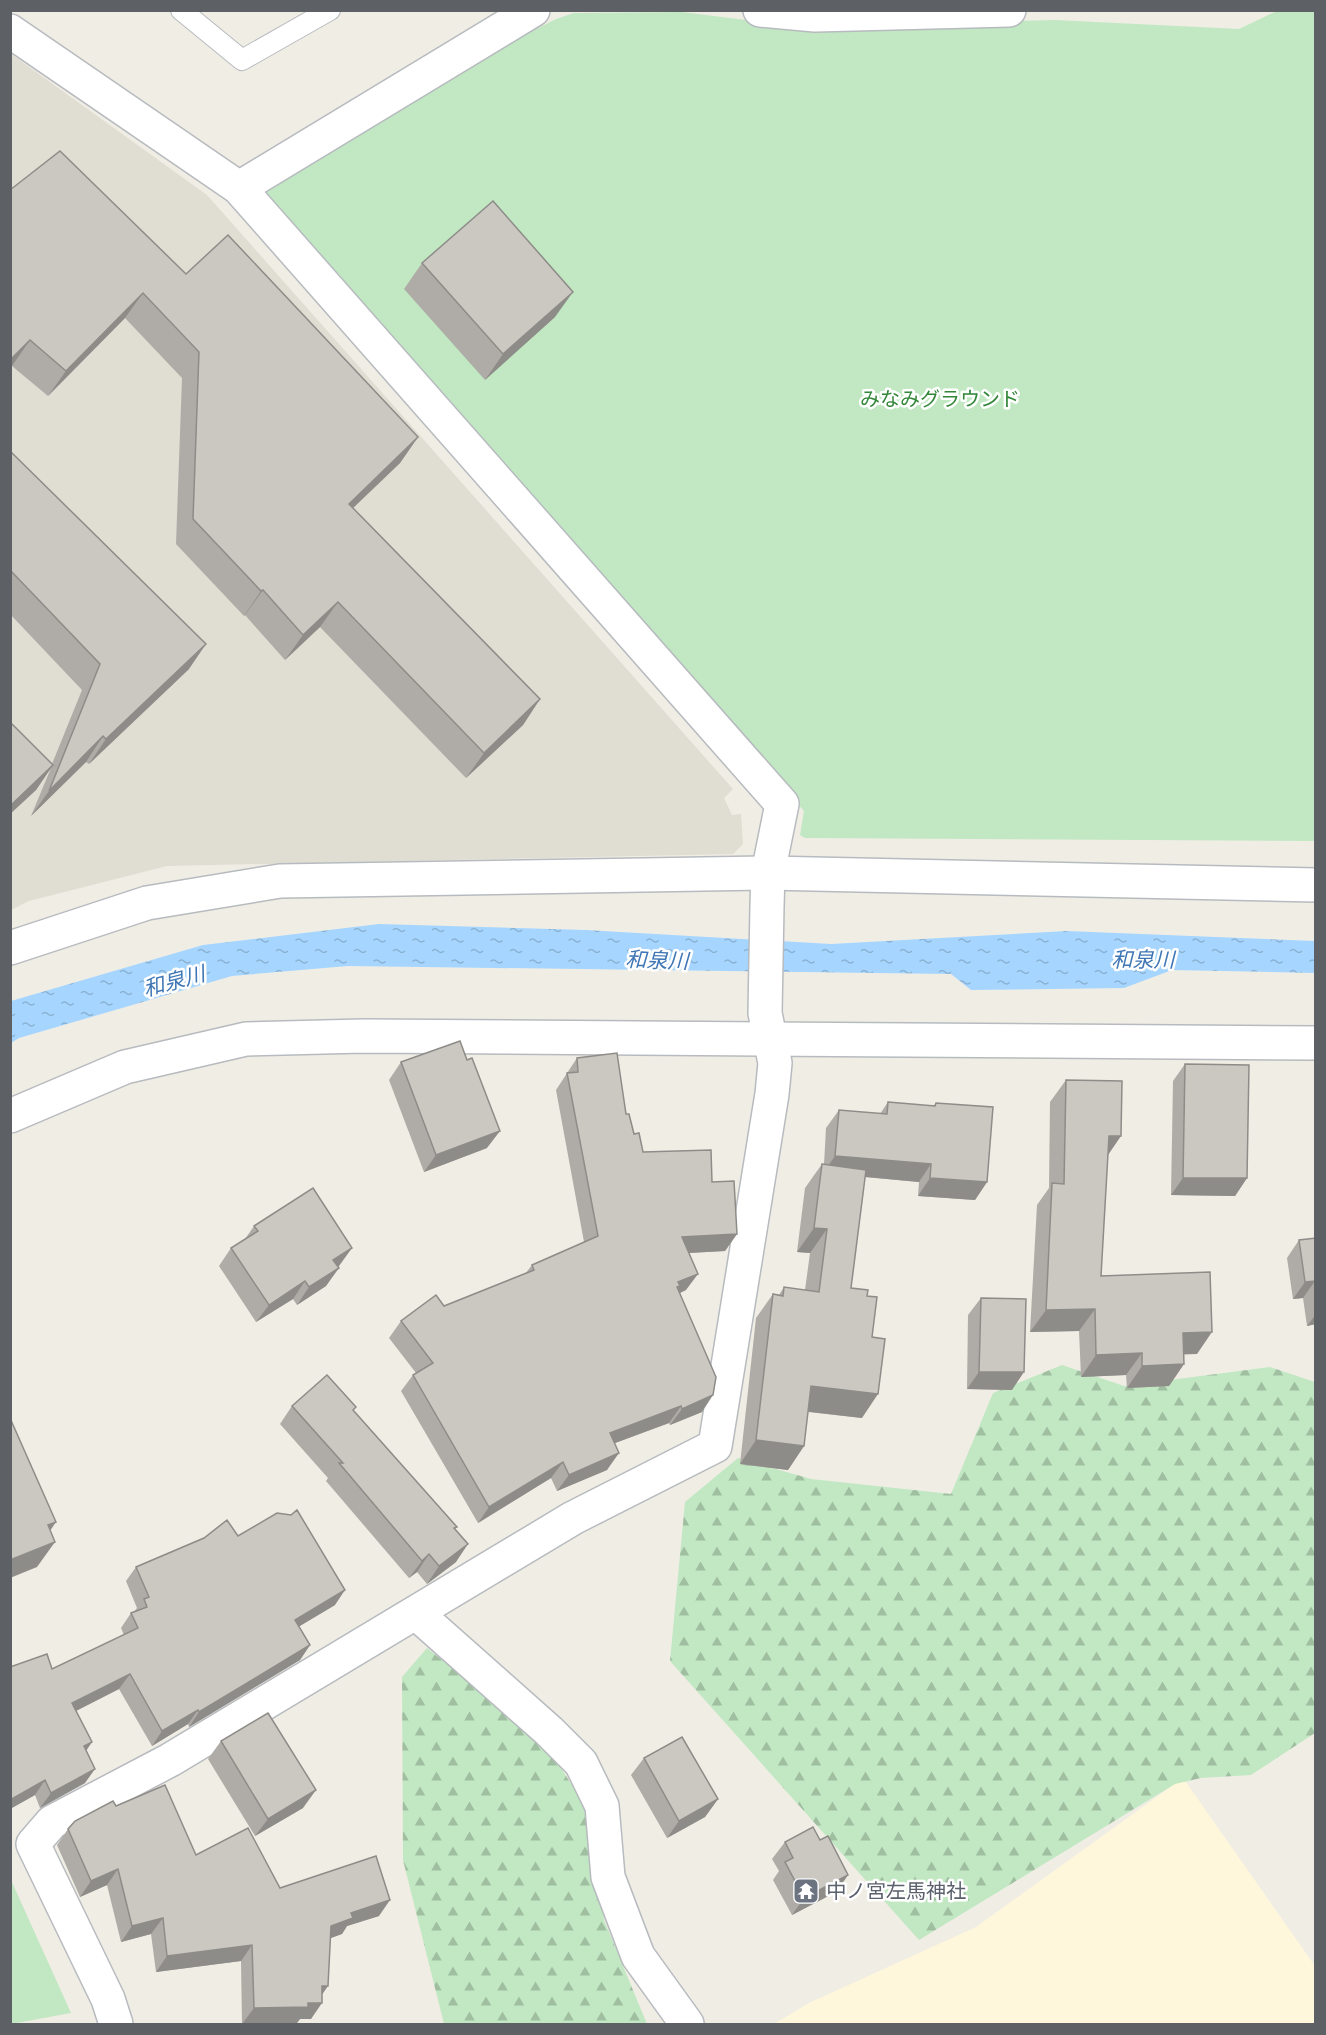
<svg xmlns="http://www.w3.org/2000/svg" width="1326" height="2035" font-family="'Space Grotesk','Noto Sans JP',sans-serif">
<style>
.commercial{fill:#fff7db}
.education{fill:#e0ddd3}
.forest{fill:url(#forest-firs)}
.park{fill:#c1e8c2}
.water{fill:url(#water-ripples)}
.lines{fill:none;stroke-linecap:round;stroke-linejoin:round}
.lane-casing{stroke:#b7bbbf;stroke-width:22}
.street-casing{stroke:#b7bbbf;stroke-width:36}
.lane{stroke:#fff;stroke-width:20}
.street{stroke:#fff;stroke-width:33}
.wall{fill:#afaca7}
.shaded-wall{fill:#8e8c88}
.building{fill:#cbc8c2;stroke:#8e8c88;stroke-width:1.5}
.labels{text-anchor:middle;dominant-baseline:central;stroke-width:5;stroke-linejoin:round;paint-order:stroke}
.park-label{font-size:20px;fill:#338739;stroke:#fff}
.worship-label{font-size:20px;fill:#5b616d;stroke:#fff;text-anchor:start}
.water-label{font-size:21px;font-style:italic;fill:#3f76b5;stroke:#fff}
</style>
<defs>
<pattern id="forest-firs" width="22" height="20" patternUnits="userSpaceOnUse" patternTransform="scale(1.5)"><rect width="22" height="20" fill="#c1e8c2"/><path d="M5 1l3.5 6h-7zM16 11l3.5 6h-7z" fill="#a0bfa1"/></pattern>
<pattern id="water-ripples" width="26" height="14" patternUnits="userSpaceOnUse" patternTransform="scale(1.5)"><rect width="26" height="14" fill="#a6d6ff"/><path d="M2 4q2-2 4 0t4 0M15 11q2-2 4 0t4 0" fill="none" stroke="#8ab1d2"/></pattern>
</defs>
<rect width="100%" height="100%" fill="#f0ede5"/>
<path class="commercial" d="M 1183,1778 L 1315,1966 L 1315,2024 L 774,2024 L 809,2003 L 976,1927 Z"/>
<path class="education" d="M 11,54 L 207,195 L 733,789 L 724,798 L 732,815 L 741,814 L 743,844 L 733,854 L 167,866 L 29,901 L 11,910 Z"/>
<g class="forest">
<path d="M 1062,1365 L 1124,1386 L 1270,1367 L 1315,1382 L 1315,1733 L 1251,1775 L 1201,1778 L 1175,1784 L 919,1940 L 670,1661 L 685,1502 L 738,1458 L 811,1479 L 951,1494 L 993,1393 Z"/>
<path d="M 427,1648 L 545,1743 L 591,1815 L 604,1920 L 647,2024 L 444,2024 L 403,1860 L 402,1677 Z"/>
</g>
<g class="park">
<path d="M 1277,11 L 1315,11 L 1315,841 L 805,838 L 800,835 L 804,811 L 265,208 L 265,188 L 355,121 L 556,19 L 574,13 L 682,12 L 802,27 L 1055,20 L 1239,29 Z"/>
<path d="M 10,1880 L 11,1880 L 71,2013 L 11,2024 Z"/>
</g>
<path class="water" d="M 379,924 L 586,930 L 831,944 L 1067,931 L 1315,941 L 1315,973 L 1172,970 L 1124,988 L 971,990 L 951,974 L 348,966 L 232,976 L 19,1038 L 11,1043 L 11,1001 L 203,945 Z"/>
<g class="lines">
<g class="lane-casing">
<path id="lane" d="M 181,10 L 242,60 L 330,10"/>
</g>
<g class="street-casing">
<g id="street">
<path d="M 760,10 L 815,15 L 1009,10"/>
<path d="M 10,31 L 239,188 L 782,804 L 768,873 L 767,906 L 765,1013 L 775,1063 L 772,1094 L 715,1446 L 573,1518 L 170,1760 L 52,1822 L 33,1844 L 108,1999 L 116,2024"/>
<path d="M 239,188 L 533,10"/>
<path d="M 10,948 L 147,903 L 280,881 L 768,873 L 1316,885"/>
<path d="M 10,1116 L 125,1067 L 246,1039 L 363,1036 L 1316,1043"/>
<path d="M 416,1613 L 549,1731 L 581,1763 L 602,1806 L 608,1877 L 638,1956 L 687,2024"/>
</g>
</g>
<use href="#lane" class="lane"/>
<use href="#street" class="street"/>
</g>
<g class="wall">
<path d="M 10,190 L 186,274 L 418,437 L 400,463 L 353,508 L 540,699 L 523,725 L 466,778 L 320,627 L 285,660 L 245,615 L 244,616 L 176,544 L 182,378 L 125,318 L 48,396 L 12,366 L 10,367 Z"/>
<path d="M 422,263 L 555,317 L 485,380 L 404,289 Z"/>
<path d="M 11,452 L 189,669 L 89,764 L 86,762 L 31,816 L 51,768 L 36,790 L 10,814 L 10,722 L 52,764 L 82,690 L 10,614 Z"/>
<path d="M 577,1058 L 626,1114 L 634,1134 L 643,1152 L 712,1182 L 737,1234 L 725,1251 L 689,1253 L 686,1290 L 680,1293 L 702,1412 L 670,1425 L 669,1423 L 615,1443 L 607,1470 L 557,1491 L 551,1478 L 478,1523 L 401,1391 L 413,1375 L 416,1373 L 389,1338 L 401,1321 L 444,1306 L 525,1274 L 532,1265 L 584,1242 L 556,1090 Z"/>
<path d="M 401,1062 L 487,1148 L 424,1172 L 389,1080 Z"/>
<path d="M 1185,1064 L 1247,1178 L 1235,1196 L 1171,1195 L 1173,1081 Z"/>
<path d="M 1066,1080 L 1108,1155 L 1101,1276 L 1197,1354 L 1184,1354 L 1184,1364 L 1169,1386 L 1127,1388 L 1126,1375 L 1081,1377 L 1079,1331 L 1030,1332 L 1037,1205 L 1049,1188 L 1050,1102 Z"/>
<path d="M 888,1102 L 933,1106 L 936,1103 L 987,1182 L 975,1200 L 918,1196 L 919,1182 L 865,1177 L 851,1288 L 862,1418 L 808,1412 L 804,1446 L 788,1470 L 740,1464 L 756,1318 L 773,1294 L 779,1295 L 784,1287 L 805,1290 L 810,1253 L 797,1252 L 805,1188 L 822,1164 L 824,1164 L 826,1128 L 839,1110 L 880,1114 Z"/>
<path d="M 254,1226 L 339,1266 L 338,1267 L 326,1286 L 297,1305 L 293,1299 L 256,1322 L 219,1266 L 231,1248 L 245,1239 Z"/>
<path d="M 1316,1238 L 1316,1324 L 1307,1326 L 1303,1298 L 1293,1299 L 1287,1258 L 1299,1240 Z"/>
<path d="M 981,1298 L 1012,1390 L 967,1389 L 968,1315 Z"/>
<path d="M 292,1406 L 354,1411 L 457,1527 L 455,1529 L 456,1562 L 427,1584 L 417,1572 L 409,1578 L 326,1481 L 328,1478 L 280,1424 Z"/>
<path d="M 238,1536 L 335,1605 L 299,1626 L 310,1645 L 300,1660 L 189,1727 L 188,1724 L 152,1746 L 119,1689 L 76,1711 L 92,1742 L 86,1751 L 85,1783 L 40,1808 L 35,1795 L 10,1809 L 10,1667 L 52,1669 L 124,1635 L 121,1628 L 131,1613 L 134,1612 L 137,1608 L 126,1581 L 136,1567 Z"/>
<path d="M 221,1741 L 303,1808 L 255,1836 L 208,1759 Z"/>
<path d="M 644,1758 L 718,1799 L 705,1817 L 667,1838 L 631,1775 Z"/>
<path d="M 116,1806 L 196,1855 L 280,1888 L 379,1916 L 347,1926 L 342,1934 L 330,1938 L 322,1994 L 311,2019 L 300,2019 L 297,2023 L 242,2024 L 241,1961 L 156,1972 L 151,1934 L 121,1942 L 107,1885 L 80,1897 L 57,1845 L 68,1829 Z"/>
<path d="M 785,1842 L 848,1875 L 836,1892 L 792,1915 L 773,1880 L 779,1871 L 772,1859 Z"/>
</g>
<g class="shaded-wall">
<path d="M 573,292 L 555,317 L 485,380 L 503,354 Z"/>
<path d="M 143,293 L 125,318 L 48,396 L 66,371 Z"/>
<path d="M 30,340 L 12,366 L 10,367 L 10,360 Z"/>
<path d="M 418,437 L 400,463 L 331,529 L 349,504 Z"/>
<path d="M 263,590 L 245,615 L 244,616 L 261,591 Z"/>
<path d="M 338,602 L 320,627 L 285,660 L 303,635 Z"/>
<path d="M 206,644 L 189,669 L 89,764 L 106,739 Z"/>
<path d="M 540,699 L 523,725 L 466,778 L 484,753 Z"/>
<path d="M 103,736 L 86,762 L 31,816 L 49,791 Z"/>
<path d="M 53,765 L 36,790 L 10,814 L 10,806 Z"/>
<path d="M 500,1131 L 487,1148 L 424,1172 L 436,1155 Z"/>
<path d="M 1109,1136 L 1121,1136 L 1106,1158 Z"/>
<path d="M 835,1156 L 931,1164 L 919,1182 L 823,1173 Z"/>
<path d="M 930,1178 L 987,1182 L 975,1200 L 918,1196 Z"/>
<path d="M 1183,1178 L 1247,1178 L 1235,1196 L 1171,1195 Z"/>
<path d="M 814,1228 L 827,1229 L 810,1253 L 797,1252 Z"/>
<path d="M 737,1234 L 725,1251 L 670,1254 L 682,1237 Z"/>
<path d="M 352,1248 L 339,1266 L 321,1277 L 333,1260 Z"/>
<path d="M 339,1268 L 326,1286 L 297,1305 L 309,1287 Z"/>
<path d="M 698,1274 L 686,1290 L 673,1296 L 678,1282 Z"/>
<path d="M 305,1281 L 293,1299 L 256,1322 L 269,1305 Z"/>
<path d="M 1315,1281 L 1303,1298 L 1293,1299 L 1305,1282 Z"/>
<path d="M 1095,1309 L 1079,1331 L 1030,1332 L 1046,1310 Z"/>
<path d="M 1316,1314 L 1316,1324 L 1307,1326 Z"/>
<path d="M 1212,1332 L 1197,1354 L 1167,1355 L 1183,1333 Z"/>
<path d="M 1142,1353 L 1126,1375 L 1081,1377 L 1096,1355 Z"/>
<path d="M 1184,1364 L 1169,1386 L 1127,1388 L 1142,1366 Z"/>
<path d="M 979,1372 L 1024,1372 L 1012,1390 L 967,1389 Z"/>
<path d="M 811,1386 L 878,1394 L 862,1418 L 794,1410 Z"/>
<path d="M 713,1395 L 702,1412 L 670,1425 L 682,1409 Z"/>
<path d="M 681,1406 L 669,1423 L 599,1449 L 610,1433 Z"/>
<path d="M 756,1440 L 804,1446 L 788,1470 L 740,1464 Z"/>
<path d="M 619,1453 L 607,1470 L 557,1491 L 569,1475 Z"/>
<path d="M 563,1462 L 551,1478 L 478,1523 L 489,1507 Z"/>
<path d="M 56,1522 L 39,1547 L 48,1525 Z"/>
<path d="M 55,1542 L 37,1567 L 10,1578 L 10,1560 Z"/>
<path d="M 468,1544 L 456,1562 L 427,1584 L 439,1566 Z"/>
<path d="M 429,1554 L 417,1572 L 409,1578 L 422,1561 Z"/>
<path d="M 345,1590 L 335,1605 L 285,1635 L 295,1620 Z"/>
<path d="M 310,1645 L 300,1660 L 189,1727 L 199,1712 Z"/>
<path d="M 130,1674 L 119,1689 L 62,1718 L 72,1703 Z"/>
<path d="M 198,1710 L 188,1724 L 152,1746 L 162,1731 Z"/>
<path d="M 92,1742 L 82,1756 L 84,1746 Z"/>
<path d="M 95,1769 L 85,1783 L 40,1808 L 51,1793 Z"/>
<path d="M 45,1780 L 35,1795 L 10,1809 L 10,1800 Z"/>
<path d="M 316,1790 L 303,1808 L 255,1836 L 268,1819 Z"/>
<path d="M 718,1799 L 705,1817 L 667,1838 L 679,1821 Z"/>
<path d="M 118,1869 L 107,1885 L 80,1897 L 91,1881 Z"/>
<path d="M 848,1875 L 836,1892 L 792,1915 L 804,1898 Z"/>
<path d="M 390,1900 L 379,1916 L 347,1926 L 342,1934 L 320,1942 L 331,1926 L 351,1913 Z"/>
<path d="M 163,1918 L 151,1934 L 121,1942 L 132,1926 Z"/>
<path d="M 252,1945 L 241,1961 L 156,1972 L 167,1956 Z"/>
<path d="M 322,1986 L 328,1986 L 317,2002 Z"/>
<path d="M 308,2003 L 322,2003 L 311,2019 L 300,2019 L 297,2023 L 242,2024 L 254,2008 Z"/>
</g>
<g class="building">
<path d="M 60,151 L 186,274 L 228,235 L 418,437 L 349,504 L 540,699 L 484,753 L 338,602 L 303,635 L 263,590 L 261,591 L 193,519 L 199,352 L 143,293 L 66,371 L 30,340 L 10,360 L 10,190 Z"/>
<path d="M 493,201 L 573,292 L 503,354 L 422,263 Z"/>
<path d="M 11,452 L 206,644 L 106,739 L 103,736 L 49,791 L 100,664 L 10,570 Z"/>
<path d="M 10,722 L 53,765 L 10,806 Z"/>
<path d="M 460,1041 L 467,1060 L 472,1058 L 500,1131 L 436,1155 L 401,1062 Z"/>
<path d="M 617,1053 L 626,1114 L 629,1114 L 634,1134 L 639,1133 L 643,1152 L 711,1150 L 712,1182 L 734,1181 L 737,1234 L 682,1237 L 698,1274 L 678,1282 L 680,1286 L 677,1287 L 716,1377 L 713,1395 L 682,1409 L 681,1406 L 610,1433 L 619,1453 L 569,1475 L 563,1462 L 489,1507 L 413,1375 L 433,1363 L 401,1321 L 436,1295 L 444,1306 L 534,1270 L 532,1265 L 598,1236 L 567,1073 L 578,1072 L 577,1058 Z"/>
<path d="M 1185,1064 L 1249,1065 L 1247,1178 L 1183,1178 Z"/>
<path d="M 1066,1080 L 1122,1081 L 1121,1136 L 1109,1136 L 1101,1276 L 1210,1272 L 1212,1332 L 1183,1333 L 1184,1364 L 1142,1366 L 1142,1353 L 1096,1355 L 1095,1309 L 1046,1310 L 1052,1183 L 1064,1184 Z"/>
<path d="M 888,1102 L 935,1106 L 936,1103 L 993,1107 L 987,1182 L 930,1178 L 931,1164 L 835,1156 L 839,1110 L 887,1114 Z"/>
<path d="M 822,1164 L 866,1170 L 851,1288 L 868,1290 L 867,1296 L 877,1297 L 872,1337 L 885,1339 L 878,1394 L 811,1386 L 804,1446 L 756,1440 L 773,1294 L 783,1296 L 784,1287 L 819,1292 L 827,1229 L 814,1228 Z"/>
<path d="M 313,1188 L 352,1248 L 333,1260 L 339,1268 L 309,1287 L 305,1281 L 269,1305 L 231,1248 L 258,1231 L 254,1226 Z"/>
<path d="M 1316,1238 L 1316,1284 L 1315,1281 L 1305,1282 L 1299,1240 Z"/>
<path d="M 981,1298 L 1026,1299 L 1024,1372 L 979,1372 Z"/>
<path d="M 327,1375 L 356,1407 L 353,1410 L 457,1527 L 454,1528 L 468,1544 L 439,1566 L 429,1554 L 422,1561 L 339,1463 L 343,1463 L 292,1406 Z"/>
<path d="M 10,1418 L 56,1522 L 48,1525 L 55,1542 L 10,1560 Z"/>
<path d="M 297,1510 L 345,1590 L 295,1620 L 310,1645 L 199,1712 L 198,1710 L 162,1731 L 130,1674 L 72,1703 L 92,1742 L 84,1746 L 95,1769 L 51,1793 L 45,1780 L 10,1800 L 10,1667 L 47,1654 L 52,1669 L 138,1628 L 131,1613 L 147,1607 L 144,1599 L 149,1597 L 136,1567 L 204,1538 L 227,1520 L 238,1536 L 277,1513 L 291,1515 Z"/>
<path d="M 268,1713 L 316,1790 L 268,1819 L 221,1741 Z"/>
<path d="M 682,1737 L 718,1799 L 679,1821 L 644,1758 Z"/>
<path d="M 165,1785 L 196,1855 L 248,1828 L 280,1888 L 376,1856 L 390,1900 L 351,1913 L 353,1918 L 331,1926 L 328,1986 L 322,1986 L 322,2003 L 308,2003 L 308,2007 L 254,2008 L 252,1945 L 167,1956 L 163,1918 L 132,1926 L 118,1869 L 91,1881 L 68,1829 L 75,1821 L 113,1801 L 116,1806 Z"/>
<path d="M 813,1827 L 820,1840 L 828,1836 L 848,1875 L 804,1898 L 785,1862 L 793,1858 L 785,1842 Z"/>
</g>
<defs>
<g id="temple-square" transform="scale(1.35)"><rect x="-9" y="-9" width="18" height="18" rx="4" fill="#6b7280" stroke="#fff"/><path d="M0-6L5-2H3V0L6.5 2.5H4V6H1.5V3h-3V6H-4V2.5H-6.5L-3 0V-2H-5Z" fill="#fff"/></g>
</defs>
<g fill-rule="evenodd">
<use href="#temple-square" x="806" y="1891"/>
</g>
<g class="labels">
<g class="park-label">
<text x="940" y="399">みなみグラウンド</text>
</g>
<g class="worship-label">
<text x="826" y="1891">中ノ宮左馬神社</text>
</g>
<g class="water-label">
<text x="1143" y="959">和泉川</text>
<text transform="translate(657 960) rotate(2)">和泉川</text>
<text transform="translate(174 981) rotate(-15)">和泉川</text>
</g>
</g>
<rect width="1326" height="2035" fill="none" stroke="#5d6166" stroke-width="24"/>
</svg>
